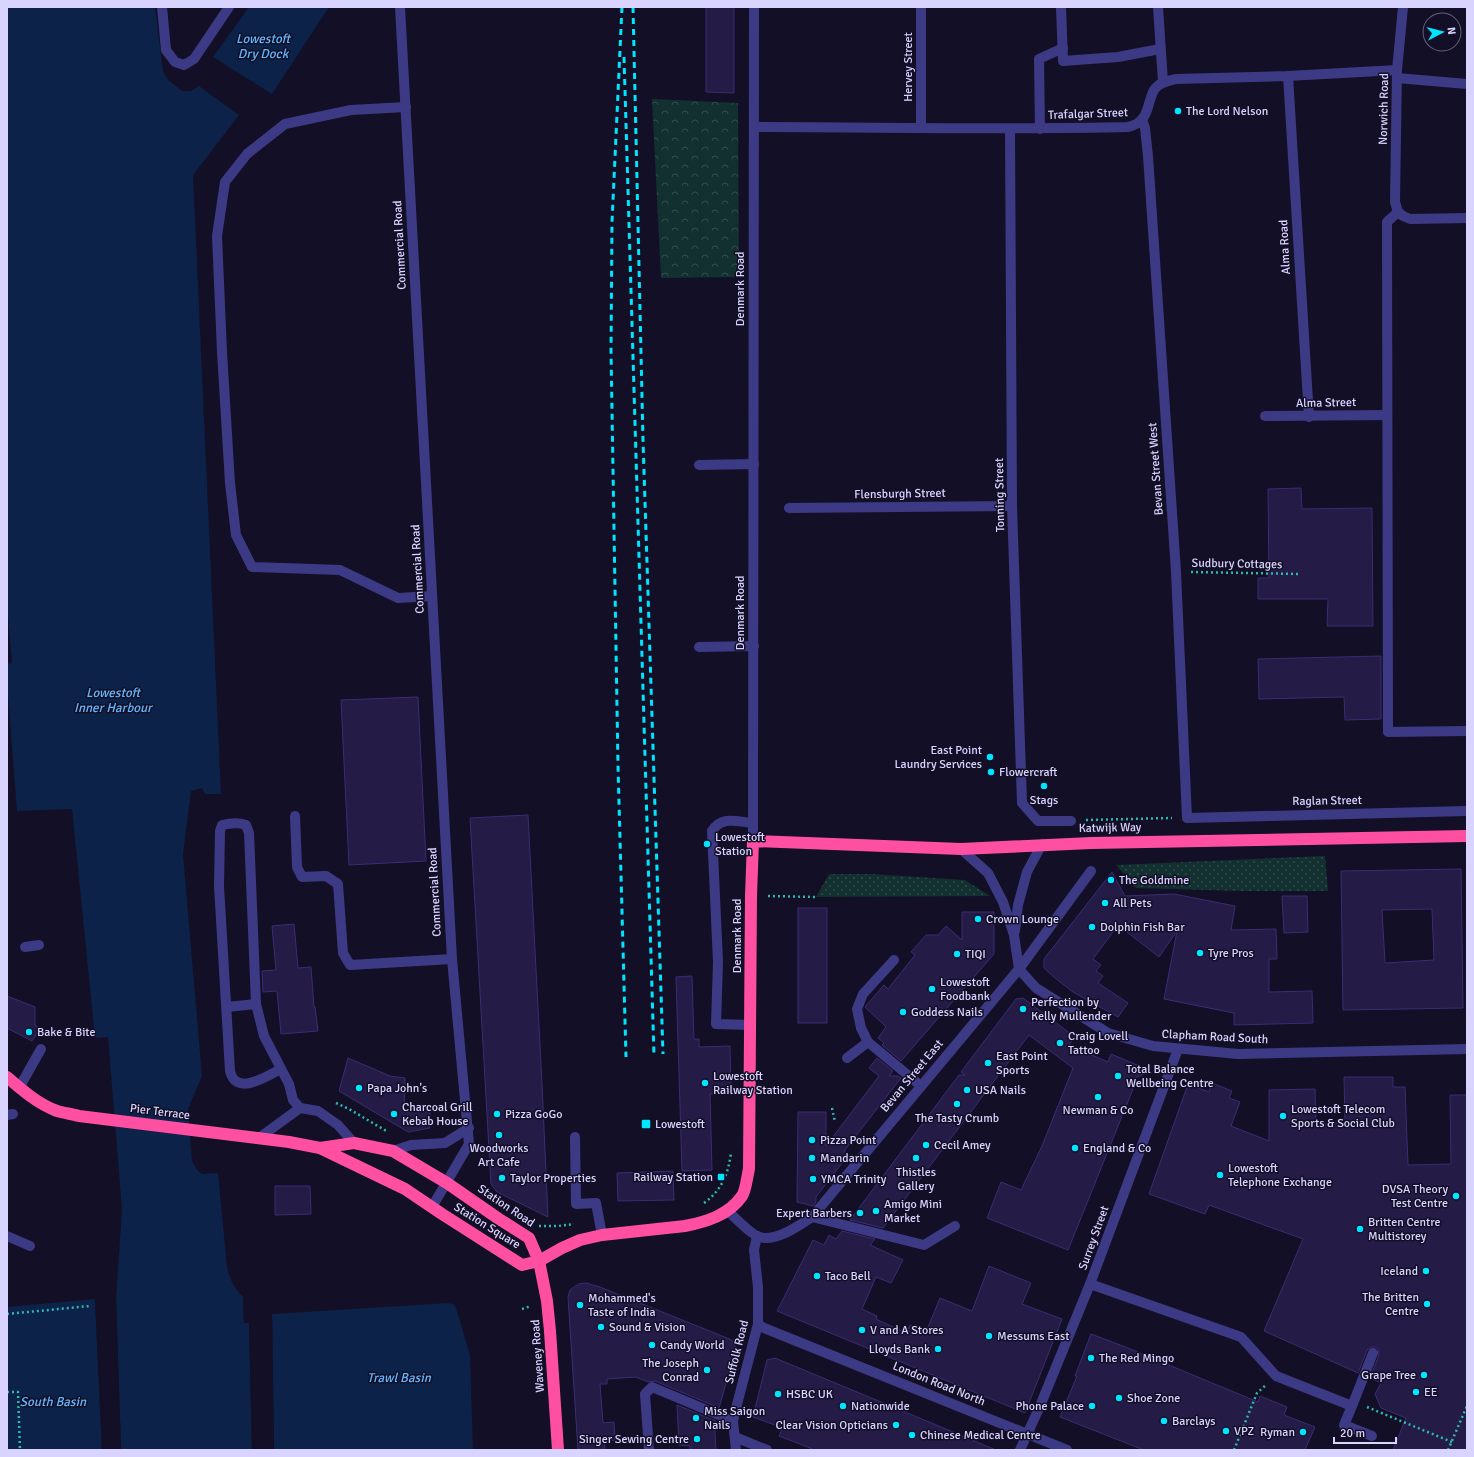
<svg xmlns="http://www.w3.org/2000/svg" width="1474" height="1457" font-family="Signika,sans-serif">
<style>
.grass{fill:url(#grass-dots)}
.forest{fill:url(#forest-crowns)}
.water{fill:#0c2248}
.pier{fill:#130f26}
.building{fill:#241b47;stroke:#3b2d73;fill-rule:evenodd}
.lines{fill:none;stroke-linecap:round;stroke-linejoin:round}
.path{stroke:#2fb8b0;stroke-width:2.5;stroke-dasharray:2 3;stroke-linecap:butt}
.minor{stroke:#3d3a85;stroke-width:10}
.highway{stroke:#ff4fa3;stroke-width:12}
.rail{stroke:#00e5ff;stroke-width:3;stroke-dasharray:6 5;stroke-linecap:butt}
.poi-dot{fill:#00e5ff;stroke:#130f26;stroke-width:1.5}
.labels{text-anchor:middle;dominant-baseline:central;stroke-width:3;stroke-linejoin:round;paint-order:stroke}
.street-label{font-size:12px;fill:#d9d4ff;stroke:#130f26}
.poi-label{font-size:12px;fill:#d9d4ff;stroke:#130f26;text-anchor:start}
.water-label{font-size:13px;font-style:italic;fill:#62b6ff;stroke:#130f26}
</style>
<defs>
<pattern id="grass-dots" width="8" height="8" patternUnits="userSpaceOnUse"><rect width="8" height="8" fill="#12302f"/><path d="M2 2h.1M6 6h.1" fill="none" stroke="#344d4e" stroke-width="1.8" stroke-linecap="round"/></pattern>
<pattern id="forest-crowns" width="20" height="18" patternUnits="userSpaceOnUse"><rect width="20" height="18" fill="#12302f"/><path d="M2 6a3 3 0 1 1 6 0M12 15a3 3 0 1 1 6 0" fill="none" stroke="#344d4e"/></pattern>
</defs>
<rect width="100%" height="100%" fill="#130f26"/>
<g class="grass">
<path d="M 1325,856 L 1328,891 L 1244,891 L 1136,888 L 1116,865 Z"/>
<path d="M 829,874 L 871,874 L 965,880 L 990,896 L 816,897 Z"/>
</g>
<path class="forest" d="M 652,99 L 738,103 L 739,277 L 661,278 Z"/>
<g class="water">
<path d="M 7,7 L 155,7 L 163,71 L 168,80 L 182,91 L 191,91 L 199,86 L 239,115 L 193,175 L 221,794 L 205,794 L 202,788 L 191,791 L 183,854 L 202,1076 L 188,1109 L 192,1161 L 197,1170 L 202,1174 L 218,1173 L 227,1267 C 230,1280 234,1288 243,1297 L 244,1323 L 249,1323 L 252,1450 L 121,1450 L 116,1299 L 122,1210 L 108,1037 L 95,1038 L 72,809 L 17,811 L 7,682 L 7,664 L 12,663 L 7,605 Z"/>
<path d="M 249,7 L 329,7 L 272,94 L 213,57 Z"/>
<path d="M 95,1299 L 102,1450 L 7,1450 L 7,1307 Z"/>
<path d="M 448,1303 L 453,1304 L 456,1308 L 470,1355 L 473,1450 L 274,1450 L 272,1314 Z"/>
</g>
<g class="pier">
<path d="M 243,1297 L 245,1299 L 246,1321 L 250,1321 L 251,1323 L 254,1450 L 252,1450 L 249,1323 L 244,1323 Z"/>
<path d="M 95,1299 L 97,1299 L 104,1450 L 102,1450 Z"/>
<path d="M 114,1299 L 116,1299 L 121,1450 L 119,1450 Z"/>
<path d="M 270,1313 L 272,1314 L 274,1450 L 272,1450 Z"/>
</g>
<g class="building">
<path d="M 706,7 L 734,7 L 734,93 L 706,92 Z"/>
<path d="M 1301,488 L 1302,509 L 1372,508 L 1373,626 L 1327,626 L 1328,599 L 1258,599 L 1258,578 L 1269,578 L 1268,489 Z"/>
<path d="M 1381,656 L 1381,719 L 1345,720 L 1344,697 L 1259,699 L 1258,659 Z"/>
<path d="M 418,697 L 426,861 L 349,865 L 341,700 Z"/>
<path d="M 528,815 L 542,1084 L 548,1217 L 497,1192 L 491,1184 L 470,818 Z"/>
<path d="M 1461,869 L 1463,1008 L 1343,1010 L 1341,871 ZM 1432,909 L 1434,960 L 1385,963 L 1382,910 Z"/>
<path d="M 1112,872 L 1125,896 L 1174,894 L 1235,906 L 1231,930 L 1276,929 L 1277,959 L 1269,959 L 1269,992 L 1312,991 L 1313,1023 L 1234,1025 L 1234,1013 L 1164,999 L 1177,931 L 1159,957 L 1118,925 L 1093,959 L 1101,965 L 1096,971 L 1103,976 L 1098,983 L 1128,1003 L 1118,1017 L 1073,992 L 1055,978 L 1044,968 L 1044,959 Z"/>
<path d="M 1282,896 L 1307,896 L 1308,932 L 1284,933 Z"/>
<rect x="798" y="908" width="29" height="115"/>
<path d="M 962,912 L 994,912 L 994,954 L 901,1061 L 882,1045 L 884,1043 L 878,1038 L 886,1027 L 865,1007 L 884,985 L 888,989 L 915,955 L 911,952 L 926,935 L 938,935 L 946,926 L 962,940 Z"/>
<path d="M 294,924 L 298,968 L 311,967 L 314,1007 L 315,1007 L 318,1031 L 281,1034 L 277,991 L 263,992 L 262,971 L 276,970 L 272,926 Z"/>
<path d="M 692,976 L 694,1039 L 699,1039 L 699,1047 L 730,1046 L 731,1094 L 710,1094 L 712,1170 L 682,1171 L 676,977 Z"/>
<path d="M 7,996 L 35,1007 L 35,1025 L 40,1029 L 32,1041 L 7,1028 Z"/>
<path d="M 1023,998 L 1075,1037 L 1069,1045 L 1108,1062 L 1111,1054 L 1151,1071 L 1128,1081 L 1133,1089 L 1068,1250 L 987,1218 L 1001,1182 L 1021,1190 L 1042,1146 L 1073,1068 L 1029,1035 L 883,1228 L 850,1220 L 959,1075 L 965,1075 L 961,1072 L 1016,999 Z"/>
<path d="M 348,1058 L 390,1076 L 405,1078 L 404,1112 L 430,1111 L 430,1128 L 408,1132 L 339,1091 Z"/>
<path d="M 877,1058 L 893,1071 L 889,1076 L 898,1076 L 901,1078 L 844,1151 L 849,1154 L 816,1197 L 816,1202 L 813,1206 L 797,1202 L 798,1112 L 826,1112 L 826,1146 L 879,1076 L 869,1068 Z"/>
<path d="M 1344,1077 L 1393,1077 L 1393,1087 L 1405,1087 L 1408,1165 L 1451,1164 L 1450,1095 L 1467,1095 L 1467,1450 L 1393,1450 L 1406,1418 L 1381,1408 L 1375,1394 L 1381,1383 L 1370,1378 L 1379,1355 L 1378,1349 L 1376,1347 L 1372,1347 L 1367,1350 L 1358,1373 L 1264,1331 L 1303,1239 L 1209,1205 L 1205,1214 L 1149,1194 L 1188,1084 L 1209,1092 L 1212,1083 L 1232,1091 L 1229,1098 L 1240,1102 L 1231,1126 L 1269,1141 L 1269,1090 L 1315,1089 L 1316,1124 L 1345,1124 Z"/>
<path d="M 673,1171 L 674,1200 L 618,1201 L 617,1173 Z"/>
<path d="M 275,1186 L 310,1186 L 311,1214 L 275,1215 Z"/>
<path d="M 842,1231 L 875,1239 L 870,1245 L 903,1260 L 891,1283 L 876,1277 L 862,1309 L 877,1316 L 876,1319 L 906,1333 L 910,1325 L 926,1332 L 940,1298 L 972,1311 L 989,1266 L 1031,1283 L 1022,1304 L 1062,1319 L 1025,1413 L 777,1311 L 813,1240 L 824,1245 L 829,1235 L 836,1239 Z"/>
<path d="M 586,1283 L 600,1287 L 732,1340 L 736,1348 L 719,1408 L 655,1381 L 648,1382 L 636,1377 L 607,1379 L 607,1384 L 600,1384 L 603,1423 L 614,1422 L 615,1440 L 604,1441 L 605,1450 L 578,1450 L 568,1297 L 570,1290 L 574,1287 L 579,1284 Z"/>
<path d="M 1091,1334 L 1123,1346 L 1258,1402 L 1260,1396 L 1287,1407 L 1284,1415 L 1315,1427 L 1305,1450 L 1144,1450 L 1060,1417 L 1077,1376 L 1075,1376 Z"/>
<path d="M 775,1358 L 910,1414 L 996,1450 L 815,1450 L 779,1436 L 783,1428 L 753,1417 L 767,1360 Z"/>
<path d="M 677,1405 L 716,1421 L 715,1433 L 716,1450 L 690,1450 L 690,1446 L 679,1445 Z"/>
</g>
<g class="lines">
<g class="path">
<path d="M 1191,572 L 1299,574"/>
<path d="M 1086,820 L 1172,818"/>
<path d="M 768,896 L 816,897"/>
<path d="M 336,1103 L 349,1109 L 388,1132"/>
<path d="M 832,1108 L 835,1122"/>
<path d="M 704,1203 C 722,1190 728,1174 731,1153"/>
<path d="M 539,1226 L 558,1226 L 574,1224"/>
<path d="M 522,1309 L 531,1306"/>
<path d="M 7,1314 L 90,1306"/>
<path d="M 7,1392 L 18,1392 L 20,1450"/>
<path d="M 1367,1407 L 1452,1442"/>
<path d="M 1234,1450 L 1257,1393 L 1266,1385"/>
<path d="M 1448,1450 L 1467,1406"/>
</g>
<g class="minor">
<path d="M 162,7 L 166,50 L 175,62 L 184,65 L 194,59 L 229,7"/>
<path d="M 400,7 L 452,959 L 469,1144 L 432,1207"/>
<path d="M 921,7 L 921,127"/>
<path d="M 1061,7 L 1063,61 L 1118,57 L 1160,49"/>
<path d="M 1158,7 L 1163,82"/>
<path d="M 1288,76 L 1309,417"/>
<path d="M 1397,78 L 1467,84"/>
<path d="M 406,107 L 351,110 L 285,124 L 247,154 L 225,182 L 217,236 L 222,352 L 230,483 L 236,535 L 252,567 L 340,570 L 398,598 L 432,596"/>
<path d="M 1142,119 L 1145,128 L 1148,156 L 1176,572 L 1187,818 L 1467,811"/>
<path d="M 754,127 C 879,127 1004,130 1128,127 C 1150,122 1146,105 1154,90 C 1158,83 1168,81 1176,79 L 1288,76 L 1397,70"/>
<path d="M 1010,129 L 1012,506 L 1022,803 L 1038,821 L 1071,821"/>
<path d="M 1040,129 L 1039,59 L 1063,48"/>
<path d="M 1398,212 L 1387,222 L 1388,732 L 1467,731"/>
<path d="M 1398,212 L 1395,202 L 1397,70 L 1403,7"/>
<path d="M 1398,212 L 1403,216 L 1410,219 L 1467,218"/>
<path d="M 1265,416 L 1387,415"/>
<path d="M 699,465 L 754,464"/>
<path d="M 789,508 L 1012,506"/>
<path d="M 699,647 L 754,646"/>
<path d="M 295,816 L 297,867 L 302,877 L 326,876 L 338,884 L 343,953 L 350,965 L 452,959"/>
<path d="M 753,841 L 754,7"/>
<path d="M 961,849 L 988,873 L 1003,902 L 1014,935 L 1019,969 L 1036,988 L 1108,1033 L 1153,1046 L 1238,1054 L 1467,1049"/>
<path d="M 1015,931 L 1018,905 L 1027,872 L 1042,844"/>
<path d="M 25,947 L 39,945"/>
<path d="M 894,960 L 863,994 L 857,1009 L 861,1028 L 868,1042 L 921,1086"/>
<path d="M 227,1007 L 256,1004"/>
<path d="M 750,1025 L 716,1024 L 718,962 L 712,831 C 722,815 738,822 753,823"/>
<path d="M 847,1058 L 868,1042"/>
<path d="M 281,1069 C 267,1076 236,1097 230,1071 L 219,886 L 220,831 L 222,825 C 230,823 238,822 246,825 L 249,833 L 256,1004 L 264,1036 L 289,1084 L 293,1100 L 300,1108"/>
<path d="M 19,1088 L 41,1049"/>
<path d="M 7,1115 L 13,1114"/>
<path d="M 575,1137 L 576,1204 L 596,1203 L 602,1235"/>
<path d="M 259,1138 L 300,1108 L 318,1111 L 338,1125 L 354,1143"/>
<path d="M 393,1151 L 411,1145 L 445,1143 L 469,1128"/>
<path d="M 728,1211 C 735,1218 749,1232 757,1236 C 774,1244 798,1226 812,1217 L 1019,969 L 1091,871"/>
<path d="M 812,1217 L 924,1245 L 955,1226"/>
<path d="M 7,1236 L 30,1246"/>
<path d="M 1090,1284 L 1241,1337 L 1276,1376 L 1352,1406 L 1373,1353"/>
<path d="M 758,1324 L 764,1328 L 1067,1450"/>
<path d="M 1352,1406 L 1344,1425 L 1372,1436"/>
<path d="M 735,1437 L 767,1450"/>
<path d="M 649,1450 L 645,1394 L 652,1387 L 733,1421"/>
<path d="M 736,1450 L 733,1421 L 735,1412 L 758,1324 L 758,1287 L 754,1250 L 757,1236"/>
<path d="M 1020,1450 L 1040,1406 L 1090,1284 L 1178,1049"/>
</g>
<g class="highway">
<path d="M 7,1077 C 22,1090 38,1104 57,1111 C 64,1113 72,1114 79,1116 L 289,1142 L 320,1148 L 405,1189 L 442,1214 L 522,1265 L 539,1261 L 562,1248 L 580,1240 L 602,1235 L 685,1226 C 706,1222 729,1215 742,1196 C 746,1190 747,1177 749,1169 L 751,896 L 753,841 L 961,849 L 1091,843 L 1467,836"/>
<path d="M 320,1148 L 354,1143 L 393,1151 L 447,1183 L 499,1219 L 529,1238 L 539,1261 L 547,1301 L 550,1331 L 558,1450"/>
</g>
<g class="rail">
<path d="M 622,7 L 612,222 L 611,351 L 618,766 L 626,1057"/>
<path d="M 633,7 L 643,440 L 663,1054"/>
<path d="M 624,57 L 654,1056"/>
</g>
</g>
<g class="poi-dot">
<circle cx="1178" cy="111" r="4"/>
<circle cx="990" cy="757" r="4"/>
<circle cx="991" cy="772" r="4"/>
<circle cx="1044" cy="786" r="4"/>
<circle cx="707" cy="844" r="4"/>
<circle cx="1111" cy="880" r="4"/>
<circle cx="1105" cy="903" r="4"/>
<circle cx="978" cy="919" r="4"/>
<circle cx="1092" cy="927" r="4"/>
<circle cx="1200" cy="953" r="4"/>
<circle cx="957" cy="954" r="4"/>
<circle cx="932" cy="989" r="4"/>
<circle cx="1023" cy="1009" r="4"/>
<circle cx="903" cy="1012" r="4"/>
<circle cx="29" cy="1032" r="4"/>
<circle cx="1060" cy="1043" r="4"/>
<circle cx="988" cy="1063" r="4"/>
<circle cx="1118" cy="1076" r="4"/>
<circle cx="705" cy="1083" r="4"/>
<circle cx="359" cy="1088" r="4"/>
<circle cx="967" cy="1090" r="4"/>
<circle cx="1098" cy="1097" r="4"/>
<circle cx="957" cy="1104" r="4"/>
<circle cx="394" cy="1114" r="4"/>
<circle cx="497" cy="1114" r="4"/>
<circle cx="1283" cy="1116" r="4"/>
<rect x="641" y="1119" width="10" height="10" rx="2"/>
<circle cx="499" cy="1135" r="4"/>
<circle cx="812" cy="1140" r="4"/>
<circle cx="926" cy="1145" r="4"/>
<circle cx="1075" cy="1148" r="4"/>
<circle cx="812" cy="1158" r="4"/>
<circle cx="916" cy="1158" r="4"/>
<circle cx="1220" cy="1175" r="4"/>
<rect x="717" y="1173" width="8" height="8" rx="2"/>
<circle cx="502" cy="1178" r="4"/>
<circle cx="813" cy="1179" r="4"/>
<circle cx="1456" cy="1196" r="4"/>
<circle cx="876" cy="1211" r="4"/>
<circle cx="860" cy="1213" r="4"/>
<circle cx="1360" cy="1229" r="4"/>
<circle cx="1426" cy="1271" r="4"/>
<circle cx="817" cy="1276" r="4"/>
<circle cx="1427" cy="1304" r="4"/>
<circle cx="580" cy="1305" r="4"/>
<circle cx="601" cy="1327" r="4"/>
<circle cx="862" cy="1330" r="4"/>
<circle cx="989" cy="1336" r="4"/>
<circle cx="652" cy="1345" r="4"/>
<circle cx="938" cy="1349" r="4"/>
<circle cx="1091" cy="1358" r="4"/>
<circle cx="707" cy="1370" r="4"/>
<circle cx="1424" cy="1375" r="4"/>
<circle cx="1416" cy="1392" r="4"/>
<circle cx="778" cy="1394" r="4"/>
<circle cx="1119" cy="1398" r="4"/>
<circle cx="843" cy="1406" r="4"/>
<circle cx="1092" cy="1406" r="4"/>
<circle cx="696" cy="1418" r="4"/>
<circle cx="1164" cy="1421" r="4"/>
<circle cx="896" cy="1425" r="4"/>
<circle cx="1226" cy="1431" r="4"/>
<circle cx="1303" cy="1432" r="4"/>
<circle cx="912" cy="1435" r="4"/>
<circle cx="697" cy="1439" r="4"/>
</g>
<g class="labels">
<g class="street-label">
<text transform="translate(908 67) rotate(-90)">Hervey Street</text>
<text transform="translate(1384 109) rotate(-89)">Norwich Road</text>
<text transform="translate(1088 114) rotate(-2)">Trafalgar Street</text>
<text transform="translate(400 245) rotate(-93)">Commercial Road</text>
<text transform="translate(1285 247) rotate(-93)">Alma Road</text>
<text transform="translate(740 289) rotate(-90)">Denmark Road</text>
<text transform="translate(1326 403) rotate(-1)">Alma Street</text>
<text transform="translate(1156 469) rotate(-94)">Bevan Street West</text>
<text transform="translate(900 494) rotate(-1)">Flensburgh Street</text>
<text transform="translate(1000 495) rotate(-91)">Tonning Street</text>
<text transform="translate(1237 564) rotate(1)">Sudbury Cottages</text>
<text transform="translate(418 569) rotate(-93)">Commercial Road</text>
<text transform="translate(740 613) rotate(-90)">Denmark Road</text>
<text transform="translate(1327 801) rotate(-1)">Raglan Street</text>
<text transform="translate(1110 828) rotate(-1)">Katwijk Way</text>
<text transform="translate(435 892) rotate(-93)">Commercial Road</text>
<text transform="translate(737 936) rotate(-90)">Denmark Road</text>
<text transform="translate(1215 1037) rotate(3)">Clapham Road South</text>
<text transform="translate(912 1076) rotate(-50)">Bevan Street East</text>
<text transform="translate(160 1112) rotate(7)">Pier Terrace</text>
<text transform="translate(506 1206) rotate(34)">Station Road</text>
<text transform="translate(487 1226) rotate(32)">Station Square</text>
<text transform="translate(1094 1238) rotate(-70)">Surrey Street</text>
<text transform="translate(737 1352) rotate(-76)">Suffolk Road</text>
<text transform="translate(538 1356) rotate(-94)">Waveney Road</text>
<text transform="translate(939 1384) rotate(22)">London Road North</text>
</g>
<g class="poi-label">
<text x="1186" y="111">The Lord Nelson</text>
<text x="982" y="750" text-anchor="end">East Point<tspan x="982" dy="14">Laundry Services</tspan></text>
<text x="999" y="772">Flowercraft</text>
<text x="1044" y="800" text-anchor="middle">Stags</text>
<text x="715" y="837">Lowestoft<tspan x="715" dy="14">Station</tspan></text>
<text x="1119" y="880">The Goldmine</text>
<text x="1113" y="903">All Pets</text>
<text x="986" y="919">Crown Lounge</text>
<text x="1100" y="927">Dolphin Fish Bar</text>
<text x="1208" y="953">Tyre Pros</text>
<text x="965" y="954">TIQI</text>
<text x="940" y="982">Lowestoft<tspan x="940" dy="14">Foodbank</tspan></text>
<text x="1031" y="1002">Perfection by<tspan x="1031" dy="14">Kelly Mullender</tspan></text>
<text x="911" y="1012">Goddess Nails</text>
<text x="37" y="1032">Bake &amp; Bite</text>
<text x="1068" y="1036">Craig Lovell<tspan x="1068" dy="14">Tattoo</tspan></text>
<text x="996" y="1056">East Point<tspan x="996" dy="14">Sports</tspan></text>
<text x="1126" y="1069">Total Balance<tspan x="1126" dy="14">Wellbeing Centre</tspan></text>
<text x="713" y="1076">Lowestoft<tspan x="713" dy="14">Railway Station</tspan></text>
<text x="367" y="1088">Papa John's</text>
<text x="975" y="1090">USA Nails</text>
<text x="402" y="1107">Charcoal Grill<tspan x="402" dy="14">Kebab House</tspan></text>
<text x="1291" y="1109">Lowestoft Telecom<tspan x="1291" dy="14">Sports &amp; Social Club</tspan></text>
<text x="1098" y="1110" text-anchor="middle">Newman &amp; Co</text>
<text x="505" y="1114">Pizza GoGo</text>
<text x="957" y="1118" text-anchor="middle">The Tasty Crumb</text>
<text x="655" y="1124">Lowestoft</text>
<text x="820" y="1140">Pizza Point</text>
<text x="934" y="1145">Cecil Amey</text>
<text x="499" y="1148" text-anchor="middle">Woodworks<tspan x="499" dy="14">Art Cafe</tspan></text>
<text x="1083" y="1148">England &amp; Co</text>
<text x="820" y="1158">Mandarin</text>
<text x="1228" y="1168">Lowestoft<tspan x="1228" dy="14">Telephone Exchange</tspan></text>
<text x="916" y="1172" text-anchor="middle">Thistles<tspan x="916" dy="14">Gallery</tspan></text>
<text x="713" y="1177" text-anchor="end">Railway Station</text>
<text x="510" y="1178">Taylor Properties</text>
<text x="821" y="1179">YMCA Trinity</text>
<text x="1448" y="1189" text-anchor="end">DVSA Theory<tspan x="1448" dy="14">Test Centre</tspan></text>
<text x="884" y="1204">Amigo Mini<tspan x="884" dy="14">Market</tspan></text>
<text x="852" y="1213" text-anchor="end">Expert Barbers</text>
<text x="1368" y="1222">Britten Centre<tspan x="1368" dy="14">Multistorey</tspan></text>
<text x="1418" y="1271" text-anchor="end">Iceland</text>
<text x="825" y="1276">Taco Bell</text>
<text x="1419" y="1297" text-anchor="end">The Britten<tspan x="1419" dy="14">Centre</tspan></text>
<text x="588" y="1298">Mohammed's<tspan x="588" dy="14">Taste of India</tspan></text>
<text x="609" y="1327">Sound &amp; Vision</text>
<text x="870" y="1330">V and A Stores</text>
<text x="997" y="1336">Messums East</text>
<text x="660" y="1345">Candy World</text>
<text x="930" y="1349" text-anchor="end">Lloyds Bank</text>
<text x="1099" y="1358">The Red Mingo</text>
<text x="699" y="1363" text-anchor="end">The Joseph<tspan x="699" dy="14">Conrad</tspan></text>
<text x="1416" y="1375" text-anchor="end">Grape Tree</text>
<text x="1424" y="1392">EE</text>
<text x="786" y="1394">HSBC UK</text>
<text x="1127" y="1398">Shoe Zone</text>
<text x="851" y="1406">Nationwide</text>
<text x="1084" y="1406" text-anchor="end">Phone Palace</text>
<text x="704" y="1411">Miss Saigon<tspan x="704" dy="14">Nails</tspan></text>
<text x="1172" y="1421">Barclays</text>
<text x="888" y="1425" text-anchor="end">Clear Vision Opticians</text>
<text x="1234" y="1431">VPZ</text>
<text x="1295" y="1432" text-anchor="end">Ryman</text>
<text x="920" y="1435">Chinese Medical Centre</text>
<text x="689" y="1439" text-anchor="end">Singer Sewing Centre</text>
</g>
<g class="water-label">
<text x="263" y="39">Lowestoft<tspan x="263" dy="15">Dry Dock</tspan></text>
<text x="113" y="693">Lowestoft<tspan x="113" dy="15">Inner Harbour</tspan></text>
<text x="399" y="1378">Trawl Basin</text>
<text x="53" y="1402">South Basin</text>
</g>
</g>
<rect width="1474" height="1457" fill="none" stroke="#d9d4ff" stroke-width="16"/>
<g transform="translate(1442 32) rotate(83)"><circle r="19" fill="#130f26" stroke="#625e7d"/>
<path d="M0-3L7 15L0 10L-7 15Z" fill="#00e5ff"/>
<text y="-6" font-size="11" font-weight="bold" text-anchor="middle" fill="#d9d4ff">N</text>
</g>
<path d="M1334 1437v6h62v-6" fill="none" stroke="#d9d4ff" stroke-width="2"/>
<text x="1340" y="1437" font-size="12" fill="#d9d4ff" stroke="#130f26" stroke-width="3" paint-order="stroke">20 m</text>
</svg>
